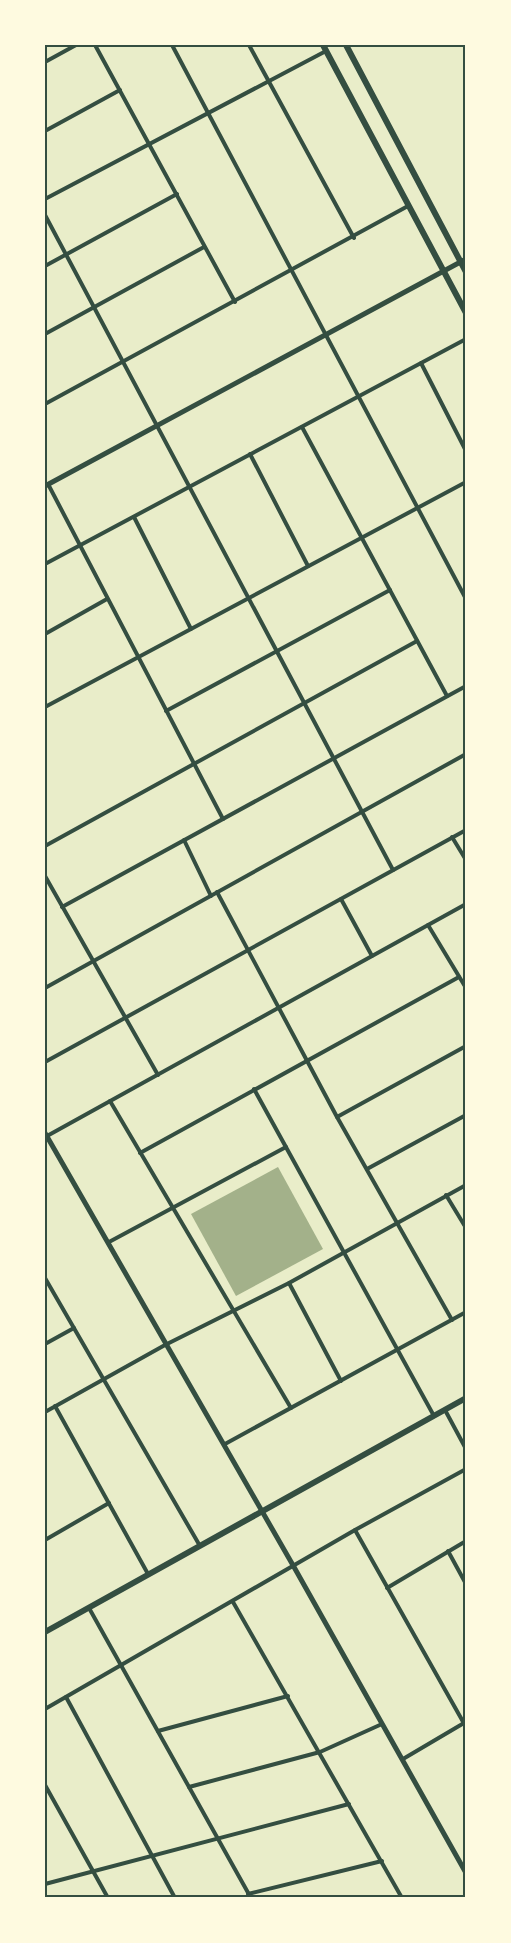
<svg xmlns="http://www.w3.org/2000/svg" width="511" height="1943" font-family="'DejaVu Sans',sans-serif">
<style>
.water{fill:#a3b18a}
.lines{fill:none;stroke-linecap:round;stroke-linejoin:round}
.minor{stroke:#344e41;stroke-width:4}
.tertiary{stroke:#344e41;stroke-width:5}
.primary{stroke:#344e41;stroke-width:6}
.neatline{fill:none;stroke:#344e41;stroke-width:2}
</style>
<rect width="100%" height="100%" fill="#e9edc9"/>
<path class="water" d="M 278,1167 L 323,1249 L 236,1296 L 191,1214 Z"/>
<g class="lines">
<g class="minor">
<path d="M 95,45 L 235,302"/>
<path d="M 172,45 L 466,599"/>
<path d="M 249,45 L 354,238"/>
<path d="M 45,62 L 76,45"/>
<path d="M 45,131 L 120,90"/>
<path d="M 45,199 L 326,51"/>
<path d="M 45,215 L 393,870"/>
<path d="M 45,266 L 177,194"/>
<path d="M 45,334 L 204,247"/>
<path d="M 421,363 L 466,451"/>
<path d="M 45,404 L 408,206"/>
<path d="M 302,427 L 447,696"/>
<path d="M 250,454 L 308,566"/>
<path d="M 48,484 L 223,819"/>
<path d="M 134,517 L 191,629"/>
<path d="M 45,564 L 466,339"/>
<path d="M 45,634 L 107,599"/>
<path d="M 45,707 L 466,482"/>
<path d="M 166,711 L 390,590"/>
<path d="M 452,837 L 466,860"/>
<path d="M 184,840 L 211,896"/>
<path d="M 45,846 L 417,641"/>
<path d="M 45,876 L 158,1075"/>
<path d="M 217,892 L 337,1117 L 452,1320"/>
<path d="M 341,899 L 372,956"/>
<path d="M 62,907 L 466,686"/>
<path d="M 428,925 L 466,988"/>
<path d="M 45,988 L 466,754"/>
<path d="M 45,1062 L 466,830"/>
<path d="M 254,1089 L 434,1416"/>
<path d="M 110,1101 L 291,1408"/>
<path d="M 337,1117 L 466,1046"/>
<path d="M 47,1136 L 466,904"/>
<path d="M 140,1153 L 459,977"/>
<path d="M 367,1169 L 466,1115"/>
<path d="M 446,1195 L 466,1228"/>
<path d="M 109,1242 L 286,1147"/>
<path d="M 45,1278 L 200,1546"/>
<path d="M 289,1283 L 341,1381"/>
<path d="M 45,1344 L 74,1328"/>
<path d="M 55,1406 L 148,1574"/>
<path d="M 445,1410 L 466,1449"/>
<path d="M 45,1412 L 165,1345 L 289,1283 L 466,1185"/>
<path d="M 225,1444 L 466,1312"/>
<path d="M 355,1530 L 466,1727"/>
<path d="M 45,1540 L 109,1503"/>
<path d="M 448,1551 L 466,1584"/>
<path d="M 387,1588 L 466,1541"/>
<path d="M 233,1602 L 402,1898"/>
<path d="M 89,1608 L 251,1898"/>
<path d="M 66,1697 L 175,1898"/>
<path d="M 45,1709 L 355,1530 L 466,1469"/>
<path d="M 158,1731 L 288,1696"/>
<path d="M 403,1759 L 464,1723"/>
<path d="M 45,1785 L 108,1898"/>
<path d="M 189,1787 L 320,1752 L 382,1724"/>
<path d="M 45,1884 L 349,1804"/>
<path d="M 248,1894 L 382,1861"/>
<path d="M 465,1898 L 466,1898"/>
</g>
<g class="tertiary">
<path d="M 45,486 L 466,259"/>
<path d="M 45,1133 L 294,1567 L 466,1873"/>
</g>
<g class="primary">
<path d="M 323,45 L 466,313"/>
<path d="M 346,45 L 466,272"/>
<path d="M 45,1632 L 466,1398"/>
</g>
</g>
<rect width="511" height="1943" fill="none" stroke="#fefae0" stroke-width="93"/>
<rect x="46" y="46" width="418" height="1850" class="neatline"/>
</svg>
